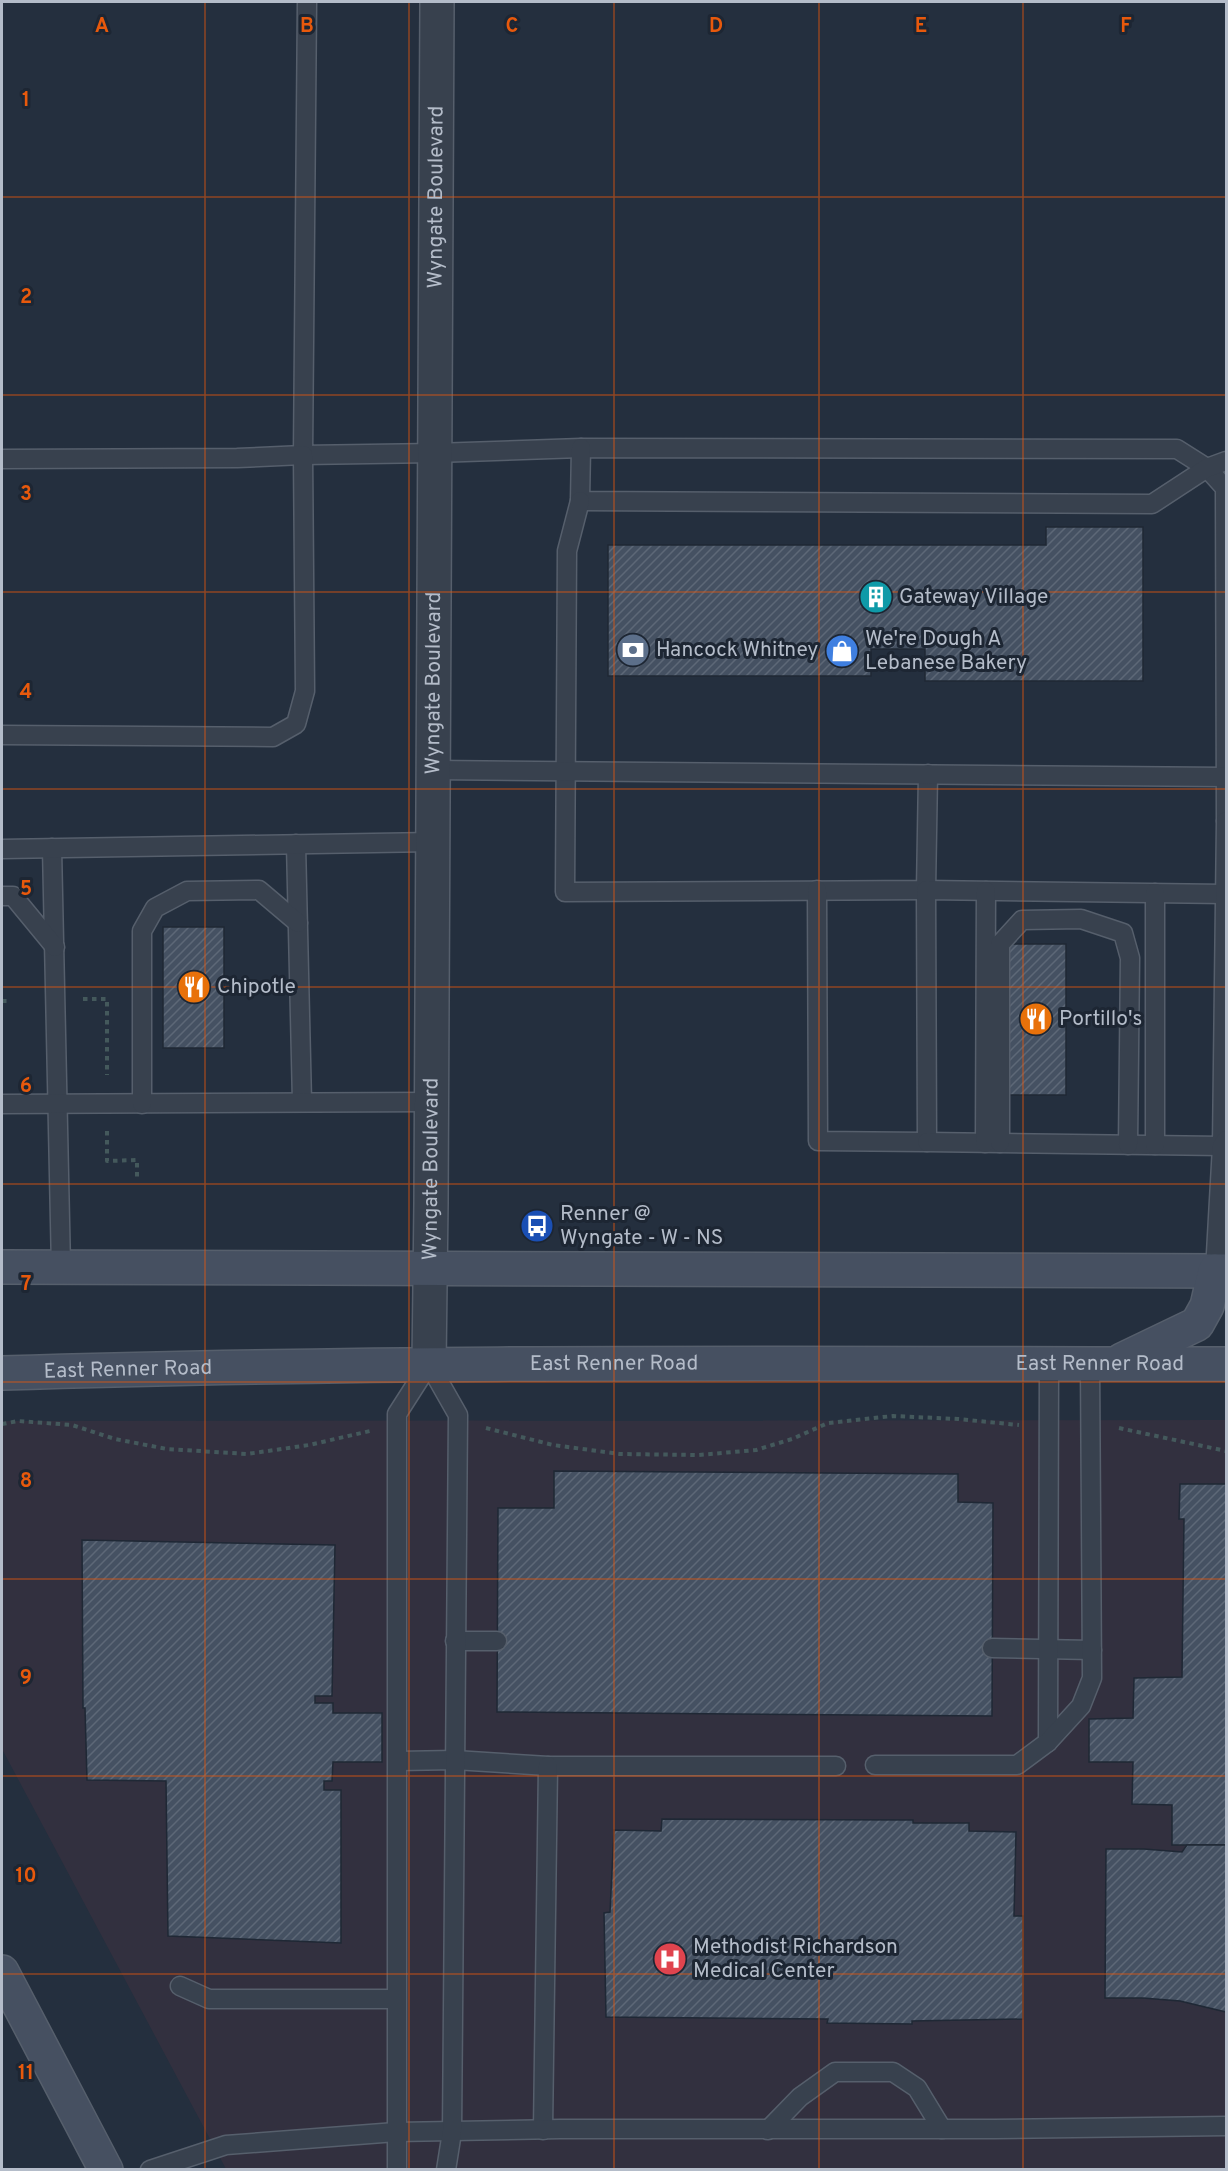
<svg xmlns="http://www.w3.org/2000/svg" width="1228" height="2171" font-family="Overpass,sans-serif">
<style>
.medical{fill:#32303f}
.building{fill:url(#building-hatch);stroke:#1f2835;stroke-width:1.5}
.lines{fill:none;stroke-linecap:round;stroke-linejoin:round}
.lane-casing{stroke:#565f6c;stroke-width:21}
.street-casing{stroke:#565f6c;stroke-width:36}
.secondary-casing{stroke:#565f6c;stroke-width:36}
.path{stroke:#44595c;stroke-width:4;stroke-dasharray:4.5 4.5;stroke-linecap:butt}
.lane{stroke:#38414e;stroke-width:18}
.street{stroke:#38414e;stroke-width:33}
.secondary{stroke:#465061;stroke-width:33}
.grid{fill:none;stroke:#e8590c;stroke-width:1.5;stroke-opacity:0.55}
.labels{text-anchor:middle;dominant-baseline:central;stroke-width:6;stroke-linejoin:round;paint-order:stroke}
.street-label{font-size:21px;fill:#b4bcc9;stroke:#1d2633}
.poi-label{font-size:21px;fill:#b4bcc9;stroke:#1d2633;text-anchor:start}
.grid-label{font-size:20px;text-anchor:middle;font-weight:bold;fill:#e8590c;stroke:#1d2633;stroke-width:6;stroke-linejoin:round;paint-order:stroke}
</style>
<defs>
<pattern id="building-hatch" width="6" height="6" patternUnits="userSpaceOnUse" patternTransform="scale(1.5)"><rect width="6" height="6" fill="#455162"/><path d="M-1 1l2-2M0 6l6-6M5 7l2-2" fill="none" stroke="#5d6877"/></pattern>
</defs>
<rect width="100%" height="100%" fill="#242f3e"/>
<path class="medical" d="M 1226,1420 L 1226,2169 L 226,2169 L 2,1749 L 3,1421 Z"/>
<g class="building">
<path d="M 1046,527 L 1143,527 L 1143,681 L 925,681 L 925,649 L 871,649 L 871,676 L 608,676 L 608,545 L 1046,545 Z"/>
<rect x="163" y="927" width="61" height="121"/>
<rect x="1006" y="944" width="60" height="151"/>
<path d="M 554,1471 L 958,1474 L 958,1502 L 993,1503 L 992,1716 L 497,1712 L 498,1508 L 554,1508 Z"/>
<path d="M 1180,1484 L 1226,1484 L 1226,1845 L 1172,1845 L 1172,1805 L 1132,1804 L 1133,1762 L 1089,1762 L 1089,1719 L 1133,1718 L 1134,1678 L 1182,1677 L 1184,1519 L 1179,1519 Z"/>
<path d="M 82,1540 L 335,1545 L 332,1696 L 315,1696 L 315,1703 L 333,1703 L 333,1713 L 382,1713 L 382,1762 L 333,1762 L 332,1781 L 324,1781 L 324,1790 L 341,1790 L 341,1943 L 168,1936 L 166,1781 L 87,1780 L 85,1708 L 83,1708 Z"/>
<path d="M 662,1819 L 913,1820 L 913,1823 L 969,1823 L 969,1831 L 1016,1832 L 1014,1916 L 1023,1916 L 1023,2019 L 912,2021 L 912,2024 L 827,2023 L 828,2019 L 606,2017 L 604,1913 L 610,1912 L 614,1830 L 661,1831 Z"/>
<path d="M 1187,1845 L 1226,1845 L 1226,2012 L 1180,2001 L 1143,1998 L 1105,1998 L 1106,1849 L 1144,1849 L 1182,1852 Z"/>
</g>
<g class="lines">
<g class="lane-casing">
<g id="lane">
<path d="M 307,2 L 303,455 L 435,453 L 581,448 L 1177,449 L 1207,468 L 1225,488 L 1226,821"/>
<path d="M 581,448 L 580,501 L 1152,504 L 1207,468 L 1226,461"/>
<path d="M 2,459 L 237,458 L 303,455 L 305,691 L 296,724 L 273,737 L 2,735"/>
<path d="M 580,501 L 567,551 L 565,892 L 926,890 L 928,774"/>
<path d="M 433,770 L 1226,777"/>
<path d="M 296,844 L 302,1102"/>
<path d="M 52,848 L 61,1268"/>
<path d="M 2,849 L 433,842"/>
<path d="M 817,890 L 818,1141 L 927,1142 L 926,890 L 1225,894"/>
<path d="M 2,896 L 13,896 L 55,947"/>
<path d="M 2,1104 L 432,1102"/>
<path d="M 142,1104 L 142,931 L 155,908 L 187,891 L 259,890 L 298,923"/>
<path d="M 927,1142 L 1222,1146 L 1226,821"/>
<path d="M 985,1143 L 986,891"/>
<path d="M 1000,1143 L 1000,944 L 1022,920 L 1081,919 L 1123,933 L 1130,958 L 1128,1145"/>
<path d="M 1155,1145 L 1155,893"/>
<path d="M 1215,1271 L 1222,1146 L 1226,1140"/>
<path d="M 455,1641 L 497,1641"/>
<path d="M 992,1648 L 1092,1650"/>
<path d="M 1048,1742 L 1049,1364"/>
<path d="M 398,1761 L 455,1760 L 548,1766 L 836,1766"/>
<path d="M 875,1765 L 1017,1765 L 1048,1742 L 1081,1706 L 1092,1678 L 1090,1364"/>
<path d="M 180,1986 L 209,1999 L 396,1999"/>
<path d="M 543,2130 L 548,1766"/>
<path d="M 768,2130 L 800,2097 L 835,2072 L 893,2072 L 917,2088 L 942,2129"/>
<path d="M 150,2170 L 226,2145 L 396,2132 L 560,2129 L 994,2129 L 1226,2126"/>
<path d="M 397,2170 L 397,1414 L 429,1364 L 458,1415 L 452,2132 L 446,2170"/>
</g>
</g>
<g class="street-casing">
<g id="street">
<path id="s1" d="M 429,1364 L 431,1203 L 437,2"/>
</g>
</g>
<g class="secondary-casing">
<g id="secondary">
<path d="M 2,1267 L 1226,1271"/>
<path d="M 1122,1360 L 1197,1324 L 1207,1306 L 1215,1271"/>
<path id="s2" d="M 2,1373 C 410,1360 818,1364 1226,1364"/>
<path d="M 2,1972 L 106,2170"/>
</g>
</g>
<g class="path">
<path d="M 83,999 L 107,999 L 107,1075"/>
<path d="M 2,1001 L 7,1001"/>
<path d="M 107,1131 L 107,1161 L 137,1160 L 137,1180"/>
<path d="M 2,1424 L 18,1421 L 72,1425 L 115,1439 L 167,1449 L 247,1454 L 309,1445 L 370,1431"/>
<path d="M 486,1428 L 553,1445 L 620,1454 L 699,1455 L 756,1450 L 792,1439 L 828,1423 L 893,1416 L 958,1419 L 1019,1425"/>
<path d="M 1119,1428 L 1226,1451"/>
</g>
<use href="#lane" class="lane"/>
<use href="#street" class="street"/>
<use href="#secondary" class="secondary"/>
</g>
<path class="grid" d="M 205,2 L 205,2170M 409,2 L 409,2170M 614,2 L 614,2170M 819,2 L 819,2170M 1023,2 L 1023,2170M 2,197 L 1226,197M 2,395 L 1226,395M 2,592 L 1226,592M 2,789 L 1226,789M 2,987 L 1226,987M 2,1184 L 1226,1184M 2,1382 L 1226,1382M 2,1579 L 1226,1579M 2,1776 L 1226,1776M 2,1974 L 1226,1974"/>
<defs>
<g id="building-disc" transform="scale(1.725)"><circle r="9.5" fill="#0f9aa8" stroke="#1d2633"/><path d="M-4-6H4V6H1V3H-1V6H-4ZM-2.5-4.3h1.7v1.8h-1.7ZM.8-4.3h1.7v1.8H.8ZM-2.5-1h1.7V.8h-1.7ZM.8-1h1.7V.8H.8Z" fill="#fff"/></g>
<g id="bank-disc" transform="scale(1.725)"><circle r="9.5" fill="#5c6f8a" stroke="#1d2633"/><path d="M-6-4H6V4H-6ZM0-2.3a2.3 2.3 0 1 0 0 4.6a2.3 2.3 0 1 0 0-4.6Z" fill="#fff"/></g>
<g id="shop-disc" transform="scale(1.725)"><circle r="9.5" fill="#3f7fe0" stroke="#1d2633"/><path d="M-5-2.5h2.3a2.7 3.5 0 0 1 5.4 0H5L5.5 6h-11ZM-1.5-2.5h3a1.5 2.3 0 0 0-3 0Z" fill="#fff"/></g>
<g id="restaurant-disc" transform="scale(1.725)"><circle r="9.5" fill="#e8710a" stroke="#1d2633"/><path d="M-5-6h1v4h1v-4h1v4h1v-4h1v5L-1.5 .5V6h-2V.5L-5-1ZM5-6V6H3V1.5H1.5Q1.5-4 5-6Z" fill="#fff"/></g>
<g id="bus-disc" transform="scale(1.725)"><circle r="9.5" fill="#1a4fb4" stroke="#1d2633"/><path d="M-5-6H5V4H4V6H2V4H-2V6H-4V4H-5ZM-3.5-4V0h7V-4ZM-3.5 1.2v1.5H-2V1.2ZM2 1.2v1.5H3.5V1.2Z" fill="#fff"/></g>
<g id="hospital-disc" transform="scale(1.725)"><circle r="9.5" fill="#e0444e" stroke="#1d2633"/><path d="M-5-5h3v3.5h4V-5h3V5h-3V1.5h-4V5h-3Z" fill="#fff"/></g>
</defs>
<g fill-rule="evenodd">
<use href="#building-disc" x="876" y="597"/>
<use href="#bank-disc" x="633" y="650"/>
<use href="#shop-disc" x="842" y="651"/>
<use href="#restaurant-disc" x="194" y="987"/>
<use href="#restaurant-disc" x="1036" y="1019"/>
<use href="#bus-disc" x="537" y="1226"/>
<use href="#hospital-disc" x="670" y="1959"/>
</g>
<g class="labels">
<g class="street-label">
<text stroke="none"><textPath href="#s1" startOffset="1167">Wyngate Boulevard</textPath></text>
<text stroke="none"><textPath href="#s1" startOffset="681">Wyngate Boulevard</textPath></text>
<text stroke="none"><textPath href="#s1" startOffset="195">Wyngate Boulevard</textPath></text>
<text stroke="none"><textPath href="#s2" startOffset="612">East Renner Road</textPath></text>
<text stroke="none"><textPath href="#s2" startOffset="1098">East Renner Road</textPath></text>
<text stroke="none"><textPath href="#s2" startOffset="126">East Renner Road</textPath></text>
</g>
<g class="poi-label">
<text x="899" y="597">Gateway Village</text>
<text x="865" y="639">We're Dough A<tspan x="865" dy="24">Lebanese Bakery</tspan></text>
<text x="656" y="650">Hancock Whitney</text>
<text x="217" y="987">Chipotle</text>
<text x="1059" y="1019">Portillo's</text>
<text x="560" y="1214">Renner @<tspan x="560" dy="24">Wyngate - W - NS</tspan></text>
<text x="693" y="1947">Methodist Richardson<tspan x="693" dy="24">Medical Center</tspan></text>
</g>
</g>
<g class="grid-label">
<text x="102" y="32">A</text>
<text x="307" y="32">B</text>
<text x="512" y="32">C</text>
<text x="716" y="32">D</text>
<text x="921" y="32">E</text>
<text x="1126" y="32">F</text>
<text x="26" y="106">1</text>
<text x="26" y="303">2</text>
<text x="26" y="500">3</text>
<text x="26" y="698">4</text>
<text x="26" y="895">5</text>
<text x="26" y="1092">6</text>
<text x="26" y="1290">7</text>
<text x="26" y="1487">8</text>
<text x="26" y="1684">9</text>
<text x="26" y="1882">10</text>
<text x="26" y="2079">11</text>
</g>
<rect width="1228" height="2171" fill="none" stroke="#b4bcc9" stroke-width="6"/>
</svg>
